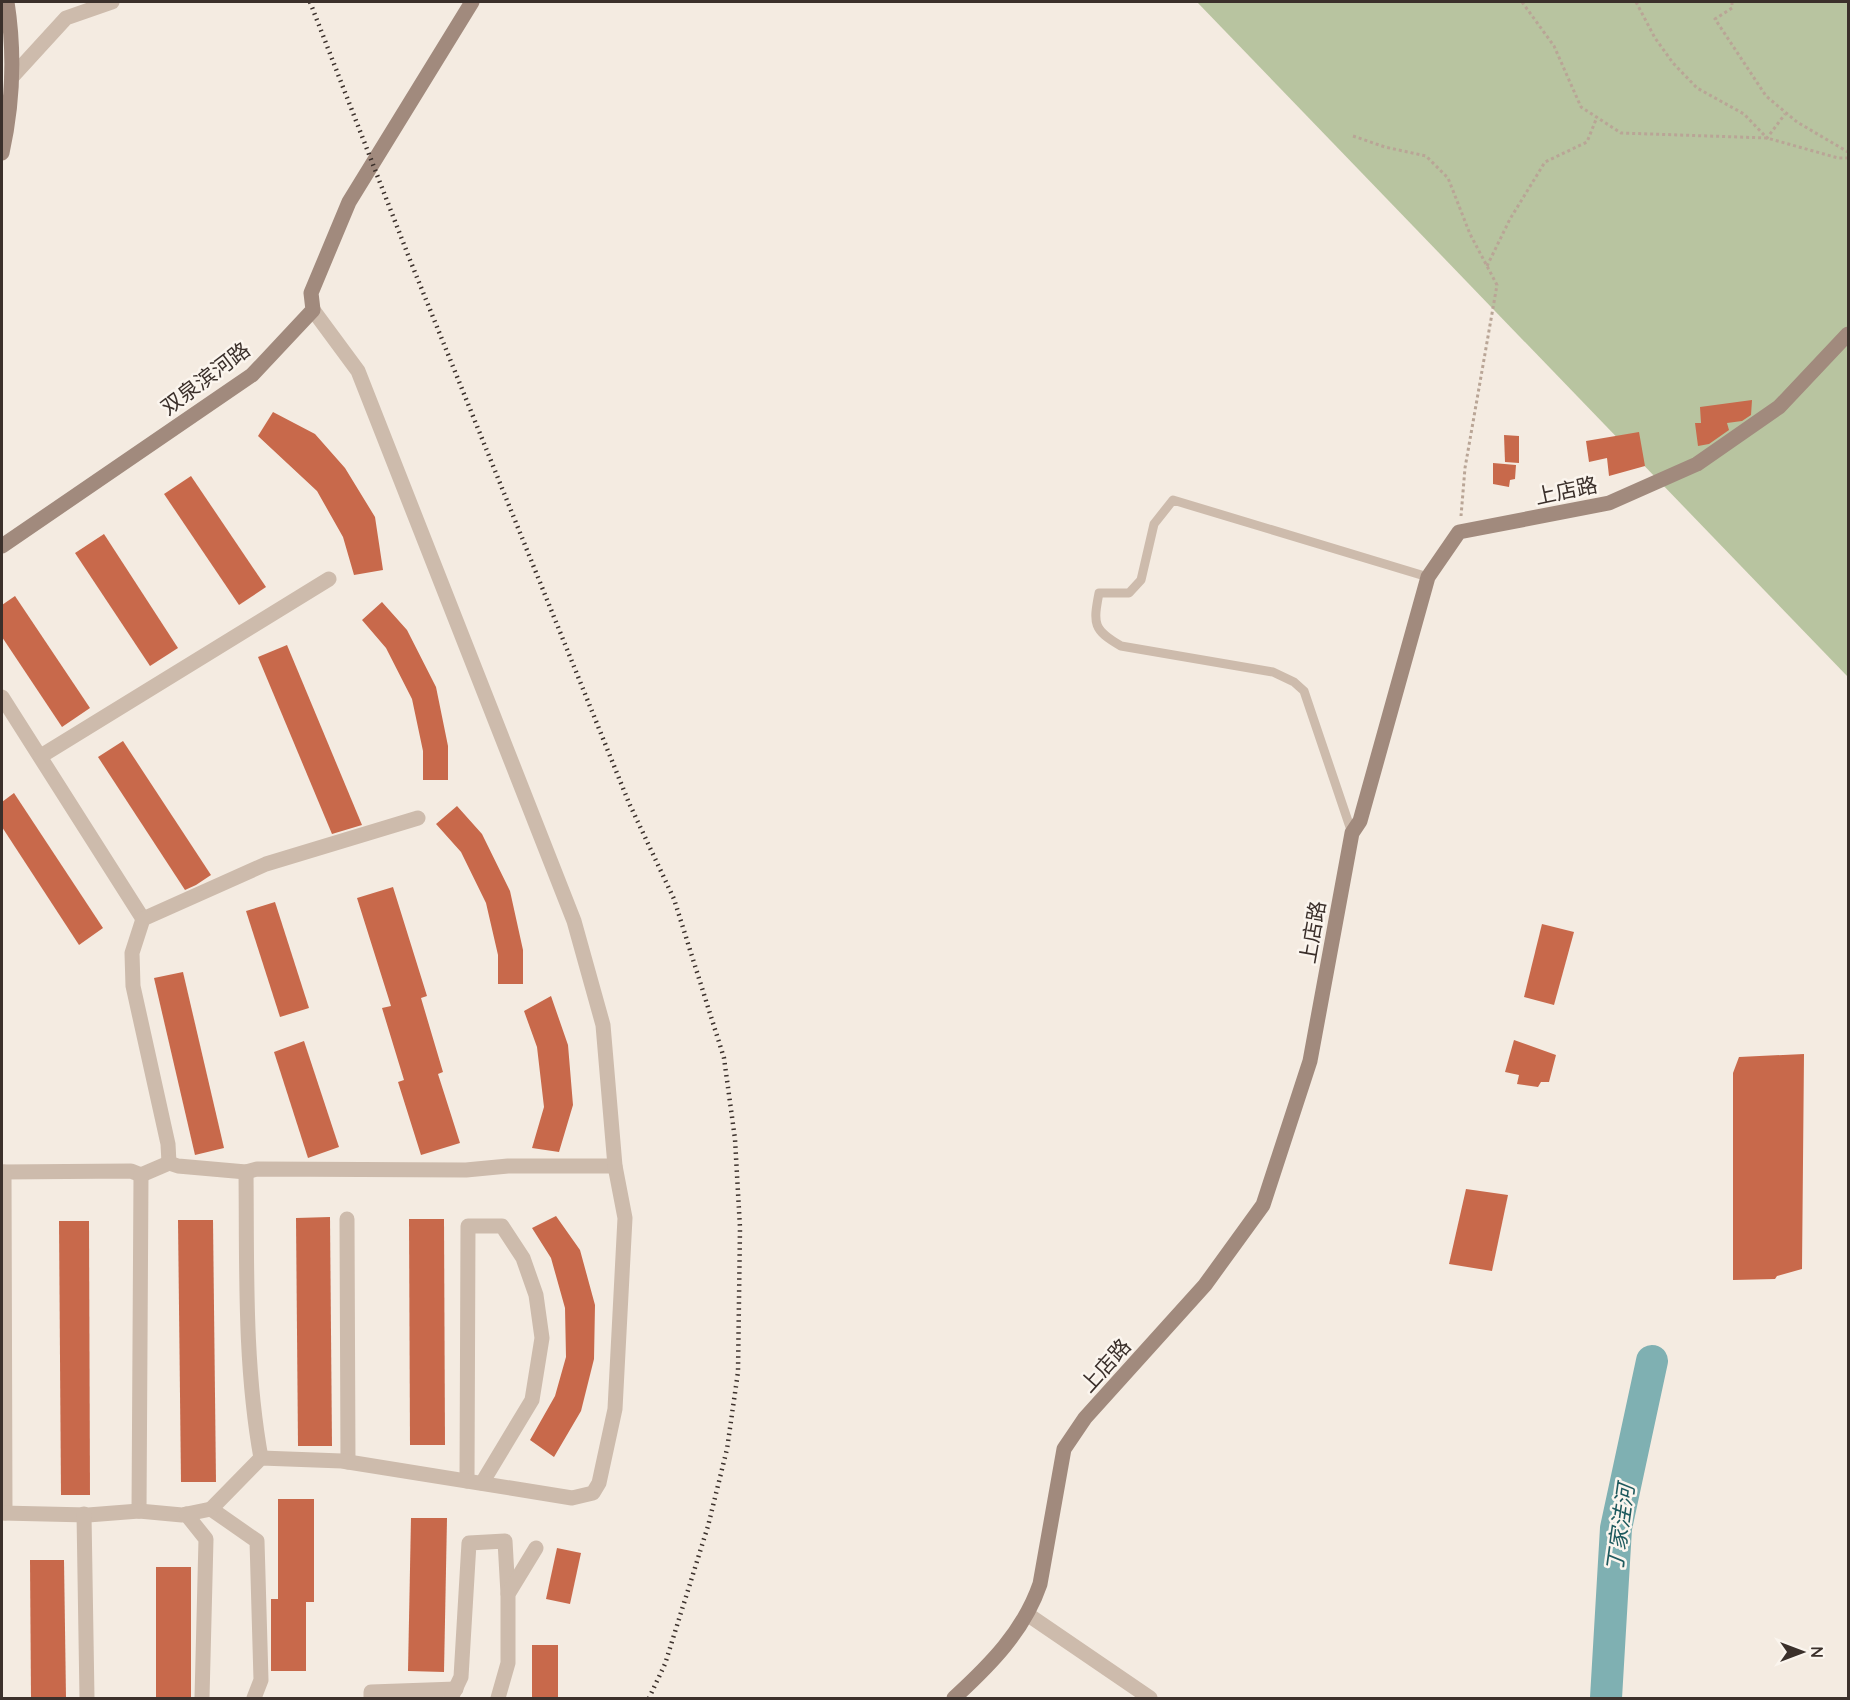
<svg xmlns="http://www.w3.org/2000/svg" width="1850" height="1700" font-family="Quicksand,'Noto Sans SC',sans-serif">
<style>
.green{fill:#b8c4a0}
.lines{fill:none;stroke-linecap:round;stroke-linejoin:round}
.river{stroke:#7fb0b2;stroke-width:32}
.building{fill:#c8694b}
.path{stroke:#b9a596;stroke-width:3;stroke-dasharray:3 3;stroke-linecap:butt}
.lane{stroke:#cdbbac;stroke-width:9}
.street{stroke:#cdbbac;stroke-width:15}
.secondary{stroke:#a18a7d;stroke-width:15}
.rail{stroke:#3b302b;stroke-width:4.5;stroke-dasharray:1.5 4.5;stroke-linecap:butt}
.labels{text-anchor:middle;dominant-baseline:central;stroke-width:5;stroke-linejoin:round;paint-order:stroke}
.street-label{font-size:21px;fill:#3b302b;stroke:#fbf5ee}
.water-label{font-size:22px;font-style:italic;fill:#1f5a5e;stroke:#fbf5ee}
</style>
<rect width="100%" height="100%" fill="#f4ebe1"/>
<path class="green" d="M 1197,2 L 1848,2 L 1848,677 Z"/>
<g class="lines">
<path class="river" d="M 1606,1698 L 1616,1528 L 1652,1361"/>
</g>
<g class="building">
<path d="M 1752,400 L 1751,415 L 1742,421 L 1727,423 L 1729,430 L 1709,444 L 1698,446 L 1695,423 L 1701,423 L 1700,407 Z"/>
<path d="M 273,412 L 315,434 L 345,468 L 375,517 L 383,570 L 354,575 L 343,537 L 317,491 L 258,436 Z"/>
<path d="M 1639,432 L 1645,466 L 1609,476 L 1607,458 L 1589,462 L 1586,441 Z"/>
<path d="M 1504,435 L 1519,436 L 1519,463 L 1505,462 Z"/>
<path d="M 1493,463 L 1516,465 L 1515,479 L 1510,480 L 1509,487 L 1493,484 Z"/>
<path d="M 191,476 L 266,587 L 239,605 L 164,494 Z"/>
<path d="M 104,534 L 178,648 L 150,666 L 75,553 Z"/>
<path d="M 15,596 L 90,708 L 62,727 L 2,637 L 2,605 Z"/>
<path d="M 382,602 L 407,630 L 436,687 L 448,746 L 448,780 L 423,780 L 423,751 L 412,699 L 386,648 L 362,620 Z"/>
<path d="M 287,645 L 362,825 L 332,834 L 258,657 Z"/>
<path d="M 123,741 L 211,875 L 196,885 L 185,890 L 98,757 Z"/>
<path d="M 14,793 L 103,928 L 79,945 L 2,827 L 2,802 Z"/>
<path d="M 457,806 L 482,834 L 510,891 L 523,950 L 523,984 L 498,984 L 498,955 L 486,903 L 461,852 L 436,824 Z"/>
<path d="M 393,887 L 427,996 L 421,998 L 443,1072 L 438,1074 L 460,1143 L 421,1155 L 398,1082 L 404,1080 L 382,1008 L 391,1006 L 357,898 Z"/>
<path d="M 275,902 L 309,1008 L 280,1017 L 246,911 Z"/>
<path d="M 1542,924 L 1574,932 L 1554,1005 L 1524,997 Z"/>
<path d="M 183,972 L 224,1148 L 195,1155 L 154,978 Z"/>
<path d="M 551,996 L 568,1045 L 573,1105 L 559,1152 L 532,1148 L 544,1107 L 537,1047 L 524,1011 Z"/>
<path d="M 1514,1040 L 1556,1055 L 1549,1082 L 1541,1082 L 1538,1087 L 1517,1084 L 1519,1075 L 1505,1072 Z"/>
<path d="M 304,1041 L 339,1147 L 308,1158 L 274,1052 Z"/>
<path d="M 1804,1054 L 1802,1269 L 1777,1276 L 1775,1279 L 1733,1280 L 1733,1073 L 1739,1057 Z"/>
<path d="M 1466,1189 L 1508,1195 L 1492,1271 L 1449,1264 Z"/>
<path d="M 556,1216 L 580,1250 L 595,1305 L 594,1359 L 581,1411 L 554,1457 L 530,1440 L 555,1396 L 566,1357 L 565,1308 L 551,1258 L 532,1228 Z"/>
<path d="M 330,1217 L 332,1446 L 298,1446 L 296,1218 Z"/>
<path d="M 409,1219 L 444,1219 L 445,1445 L 410,1445 Z"/>
<path d="M 178,1220 L 213,1220 L 216,1482 L 181,1482 Z"/>
<path d="M 59,1221 L 89,1221 L 90,1495 L 61,1495 Z"/>
<path d="M 278,1499 L 314,1499 L 314,1602 L 306,1602 L 306,1671 L 271,1671 L 271,1599 L 278,1599 Z"/>
<path d="M 411,1518 L 447,1518 L 444,1672 L 408,1671 Z"/>
<path d="M 557,1548 L 581,1553 L 570,1604 L 546,1599 Z"/>
<path d="M 30,1560 L 64,1560 L 66,1698 L 31,1698 Z"/>
<rect x="156" y="1567" width="35" height="131"/>
<rect x="532" y="1645" width="26" height="53"/>
</g>
<g class="lines">
<g class="path">
<path d="M 1522,2 L 1554,46 L 1581,107 L 1621,133 L 1767,138 L 1838,158 L 1848,158"/>
<path d="M 1636,2 L 1655,38 L 1673,63 L 1697,88 L 1744,114 L 1767,138 L 1785,114"/>
<path d="M 1732,2 L 1732,8 L 1715,19 L 1766,96 L 1797,122 L 1848,152"/>
<path d="M 1353,136 L 1385,147 L 1426,156 L 1448,178 L 1470,234 L 1497,285 L 1465,468 L 1461,516"/>
<path d="M 1487,266 L 1510,219 L 1545,162 L 1587,142 L 1597,117"/>
</g>
<path class="lane" d="M 1352,833 L 1304,691 L 1294,682 L 1273,672 L 1121,646 C 1093,630 1093,624 1099,593 L 1129,593 L 1141,580 L 1154,524 L 1173,500 L 1428,577"/>
<g class="street">
<path d="M 12,77 L 66,18 L 112,2"/>
<path d="M 2,697 L 143,919"/>
<path d="M 41,756 L 329,579"/>
<path d="M 169,1163 L 168,1144 L 133,986 L 132,953 L 143,919 L 266,864 L 418,818"/>
<path d="M 2,1172 L 131,1171 L 141,1175 L 169,1163 L 178,1166 L 246,1172 L 257,1169 L 466,1170 L 508,1166 L 615,1166"/>
<path d="M 4,1172 L 5,1513"/>
<path d="M 246,1172 C 247,1268 244,1364 261,1458"/>
<path d="M 347,1219 L 348,1462"/>
<path d="M 467,1481 L 468,1226 L 502,1226 L 523,1258 L 536,1295 L 542,1338 L 532,1400 L 482,1483"/>
<path d="M 211,1509 L 257,1541 L 261,1680 L 254,1698"/>
<path d="M 139,1511 L 141,1175"/>
<path d="M 2,1513 L 88,1515 L 139,1511 L 182,1515 L 211,1509 L 261,1458 L 342,1461 L 572,1498 L 593,1493 L 599,1483 L 615,1409 L 625,1218 L 615,1166 L 603,1025 L 574,921 L 358,371 L 313,310"/>
<path d="M 84,1514 L 87,1698"/>
<path d="M 186,1514 L 206,1539 L 202,1698"/>
<path d="M 1027,1614 L 1150,1698"/>
<path d="M 371,1698 L 371,1692 L 456,1689"/>
<path d="M 451,1698 L 461,1677 L 469,1543 L 505,1541 L 508,1594"/>
<path d="M 498,1698 L 508,1663 L 508,1594 L 536,1548"/>
</g>
<g class="secondary">
<path d="M 2,153 C 13,103 15,53 7,2"/>
<path d="M 2,546 L 252,375 L 313,310 L 311,293 L 349,202 L 472,2"/>
<path d="M 954,1698 C 990,1665 1024,1631 1040,1584 L 1064,1449 L 1085,1418 L 1205,1285 L 1263,1205 L 1310,1061 L 1352,833 L 1360,821 L 1428,577 L 1459,532 L 1609,503 L 1697,464 L 1779,407 L 1848,334"/>
</g>
<path class="rail" d="M 310,2 L 410,260 L 629,803 L 674,899 L 724,1058 L 735,1139 L 740,1228 L 738,1372 L 727,1449 L 708,1526 L 665,1664 L 649,1698"/>
</g>
<g class="labels">
<g class="street-label">
<text transform="translate(205 378) rotate(-37)">双泉滨河路</text>
<text transform="translate(1566 490) rotate(-12)">上店路</text>
<text transform="translate(1312 932) rotate(-80)">上店路</text>
<text transform="translate(1105 1365) rotate(-48)">上店路</text>
</g>
<g class="water-label">
<text transform="translate(1620 1528) rotate(-82)">丁家洼河</text>
</g>
</g>
<rect width="1850" height="1700" fill="none" stroke="#3b302b" stroke-width="6"/>
<g transform="translate(1802 1652) rotate(90)" stroke="#fbf5ee" stroke-width="4.5" paint-order="stroke">
<path d="M0-4.5L10 22L0 15L-10 22Z" fill="#3b302b"/>
<text y="-9" font-size="16" font-weight="bold" text-anchor="middle" fill="#3b302b">N</text>
</g>
</svg>
